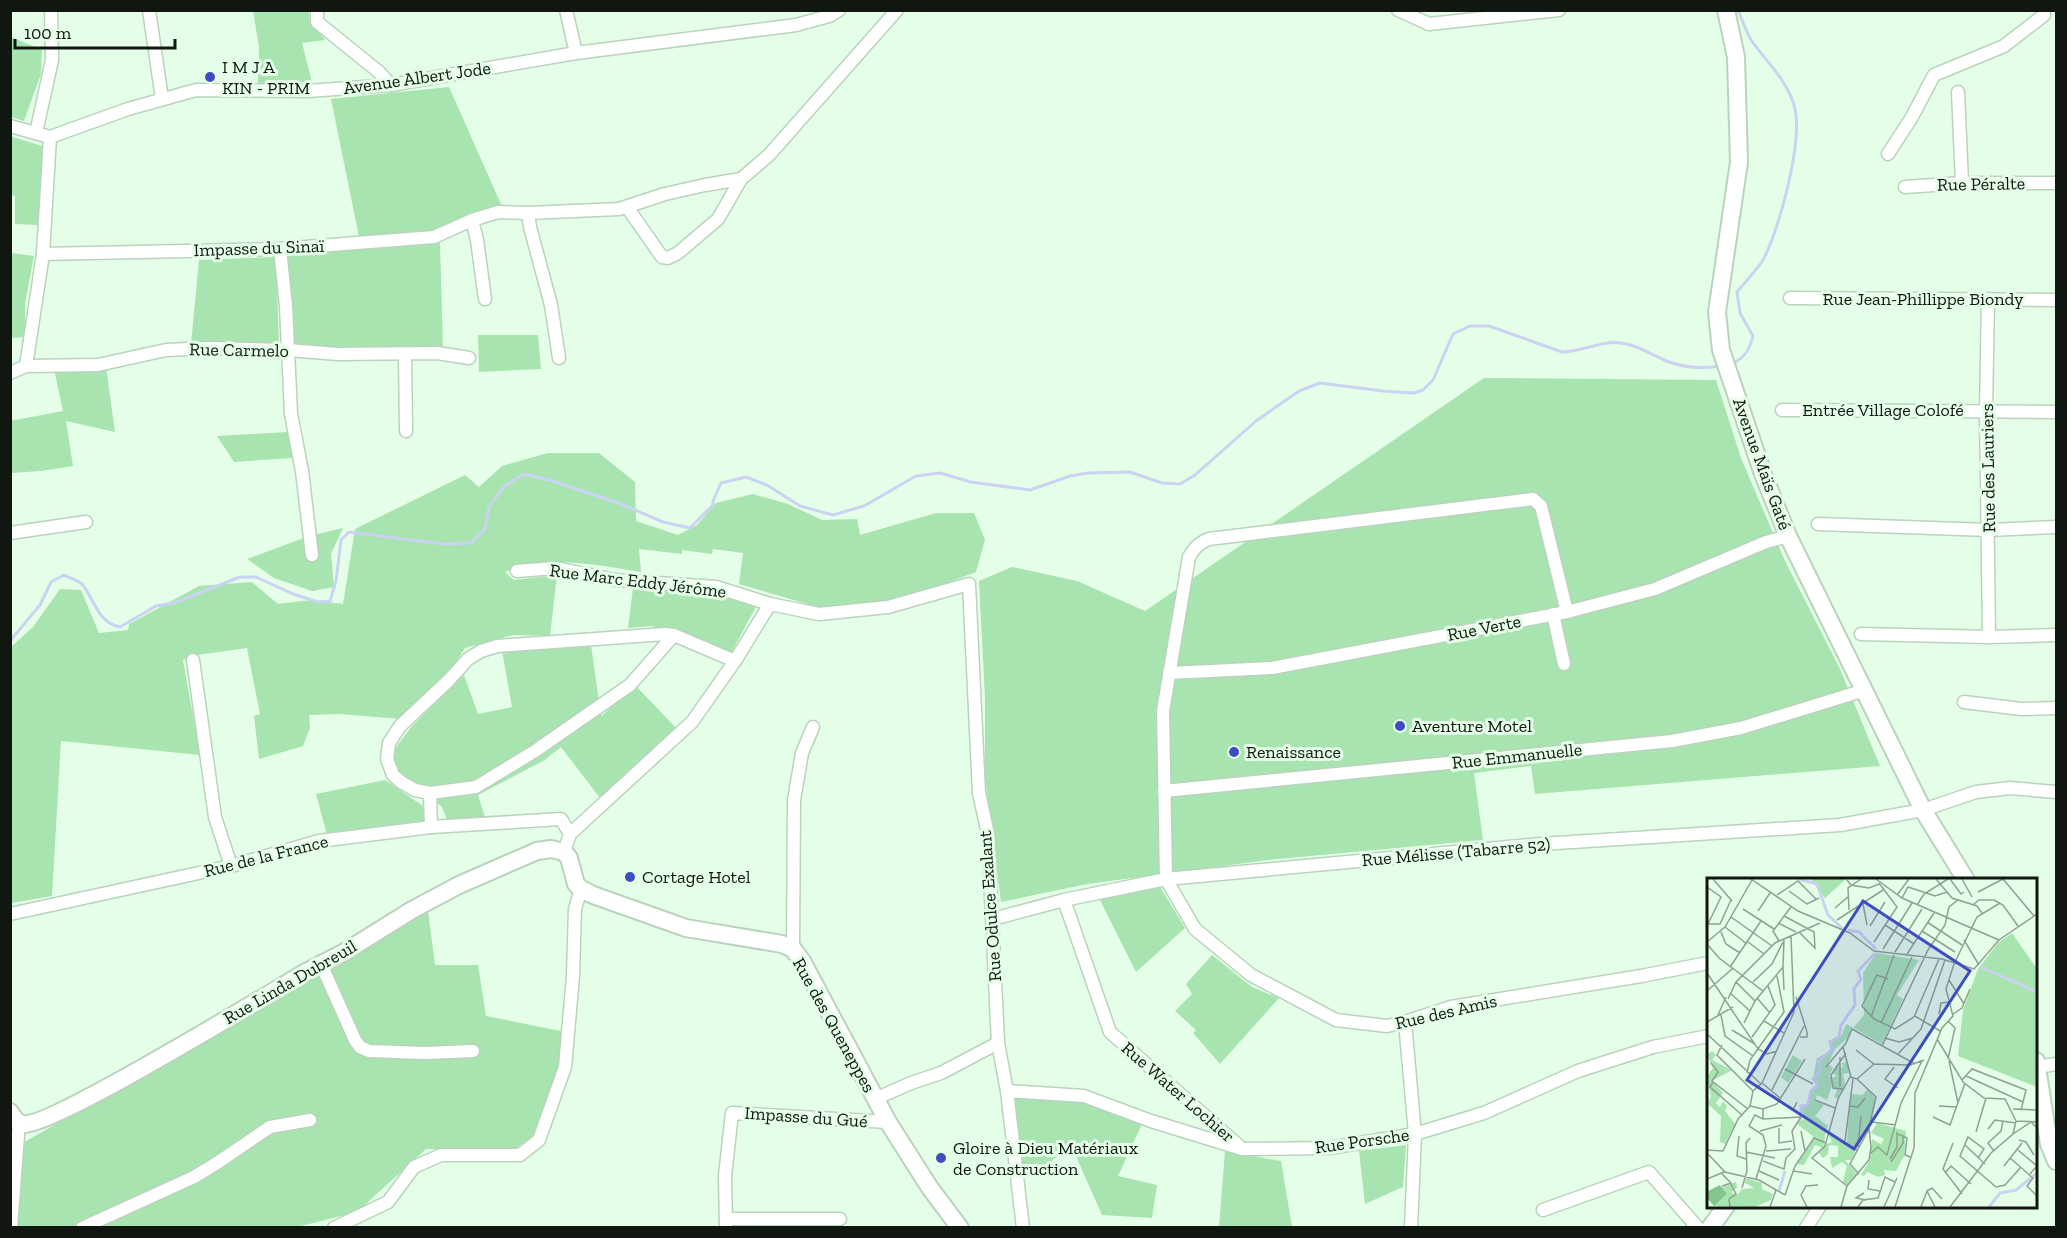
<svg xmlns="http://www.w3.org/2000/svg" width="2067" height="1238" font-family="'Zilla Slab',serif">
<style>
.grass{fill:#a7e4b0}
.lines{fill:none;stroke-linecap:round;stroke-linejoin:round}
.stream{stroke:#cad3f1;stroke-width:3}
.street-casing{stroke:#bad3bd;stroke-width:15}
.secondary-casing{stroke:#bad3bd;stroke-width:20}
.street{stroke:#fff;stroke-width:12}
.secondary{stroke:#fff;stroke-width:16}
.poi-dot{fill:#3e4dc0;stroke:#e5fee7;stroke-width:2}
.labels{text-anchor:middle;dominant-baseline:central;stroke-width:6;stroke-linejoin:round;paint-order:stroke}
.poi-label{font-size:18px;fill:#0f1710;stroke:#e5fee7;text-anchor:start}
.street-label{font-size:18px;fill:#0f1710;stroke:#e5fee7}
.inset-river{fill:none;stroke:#cad3f1;stroke-width:3}
.inset-road{fill:none;stroke:#8fa291;stroke-width:1.5}
.view{fill:#3e4dc0;fill-opacity:0.15;stroke:#3e4dc0;stroke-width:3}
.inset-edge{fill:none;stroke:#0f1710;stroke-width:3}
</style>
<rect width="100%" height="100%" fill="#e5fee7"/>
<g class="grass">
<path d="M 253,11 L 309,11 L 309,18 L 325,40 L 302,43 L 312,82 L 258,83 L 259,47 Z"/>
<path d="M 11,37 L 42,50 L 41,74 L 24,121 L 11,117 Z"/>
<path d="M 449,87 L 504,211 L 466,219 L 432,231 L 359,237 L 331,99 Z"/>
<path d="M 10,136 L 45,147 L 38,225 L 15,224 L 15,196 L 11,195 Z"/>
<path d="M 440,243 L 443,349 L 375,352 L 292,347 L 284,256 Z"/>
<path d="M 11,253 L 34,256 L 25,304 L 25,337 L 11,338 Z"/>
<path d="M 276,257 L 279,345 L 191,344 L 199,260 Z"/>
<path d="M 478,335 L 538,335 L 541,369 L 479,372 Z"/>
<path d="M 106,367 L 115,432 L 66,421 L 73,466 L 41,471 L 11,473 L 10,421 L 63,411 L 54,369 Z"/>
<path d="M 1484,378 L 1716,380 L 1741,458 L 1785,561 L 1840,669 L 1880,766 L 1535,794 L 1531,766 L 1474,773 L 1483,840 L 1268,860 L 1087,884 L 1001,902 L 985,778 L 985,698 L 979,581 L 1012,567 L 1077,581 L 1145,611 Z"/>
<path d="M 288,432 L 292,458 L 234,462 L 217,436 Z"/>
<path d="M 548,453 L 599,453 L 635,482 L 636,521 L 678,535 L 697,525 L 716,503 L 753,494 L 788,504 L 822,520 L 857,519 L 860,535 L 936,513 L 974,513 L 985,540 L 976,572 L 901,600 L 821,608 L 739,584 L 743,553 L 713,549 L 712,554 L 682,550 L 682,554 L 639,549 L 641,572 C 596,565 548,554 505,572 L 514,580 L 557,575 L 550,636 L 513,635 L 465,648 L 439,689 L 401,719 L 339,714 L 309,715 L 310,728 L 303,746 L 259,759 L 254,716 L 260,714 L 247,648 L 197,655 L 183,660 L 200,755 L 61,741 L 52,896 L 11,903 L 10,648 L 33,627 L 60,589 L 81,590 L 99,633 L 128,630 L 129,624 L 199,586 L 252,582 L 278,604 L 311,600 L 343,604 L 355,529 L 465,475 L 479,487 L 502,466 Z"/>
<path d="M 343,528 L 331,554 L 334,587 L 312,591 L 274,578 L 247,559 L 309,536 Z"/>
<path d="M 633,588 L 704,591 L 758,603 L 730,655 L 681,632 L 651,626 L 628,628 Z"/>
<path d="M 591,645 L 601,716 L 636,686 L 678,730 L 644,756 L 600,798 L 561,747 L 543,761 L 478,795 L 485,817 L 448,822 L 442,807 L 430,797 L 392,776 L 387,759 L 412,726 L 464,675 L 478,714 L 512,707 L 502,651 Z"/>
<path d="M 385,780 L 423,806 L 424,822 L 327,835 L 316,794 Z"/>
<path d="M 1160,887 L 1185,928 L 1136,972 L 1099,898 Z"/>
<path d="M 428,911 L 435,965 L 478,965 L 486,1016 L 561,1031 L 559,1065 L 533,1136 L 513,1150 L 426,1149 L 357,1212 L 297,1227 L 13,1228 L 14,1148 Z"/>
<path d="M 1212,955 L 1252,987 L 1279,998 L 1220,1064 L 1193,1033 L 1196,1030 L 1175,1011 L 1192,994 L 1186,984 Z"/>
<path d="M 1013,1096 L 1082,1100 L 1143,1122 L 1118,1176 L 1157,1185 L 1152,1218 L 1102,1215 L 1071,1145 L 1042,1169 L 1022,1176 Z"/>
<path d="M 1406,1145 L 1403,1187 L 1365,1204 L 1359,1151 Z"/>
<path d="M 1225,1151 L 1281,1161 L 1292,1227 L 1219,1228 Z"/>
</g>
<g class="lines">
<g class="stream">
<path d="M 1732,363 C 1745,359 1750,348 1753,336 L 1740,313 L 1737,292 C 1745,282 1756,271 1763,260 C 1780,228 1804,138 1794,105 C 1786,79 1766,61 1751,40 C 1746,31 1742,20 1738,10"/>
<path d="M 10,641 L 40,605 L 51,582 L 64,575 C 70,578 78,580 82,584 C 95,600 97,622 120,627 L 156,606 L 174,603 L 240,577 L 256,577 L 293,594 L 318,602 L 330,601 L 336,581 L 341,540 L 349,532 L 443,544 L 471,543 L 485,529 L 489,507 L 503,487 L 524,474 L 553,481 L 621,504 L 663,522 L 690,528 L 713,505 L 713,501 L 721,483 L 746,477 L 767,485 L 800,506 L 833,515 L 864,506 L 916,476 L 940,473 L 971,482 L 1030,490 L 1070,476 L 1088,473 L 1130,472 L 1162,483 L 1180,484 L 1195,475 L 1256,421 L 1299,391 L 1320,383 L 1383,391 L 1414,393 L 1423,390 L 1433,380 L 1453,334 L 1470,326 L 1489,326 L 1562,352 C 1581,352 1603,340 1621,343 C 1639,345 1653,356 1669,362 C 1686,368 1702,369 1720,366"/>
</g>
<g class="street-casing">
<g id="street">
<path d="M 149,10 L 162,99"/>
<path d="M 317,10 L 317,22 L 379,72 L 391,85"/>
<path d="M 566,10 L 576,53"/>
<path d="M 1398,10 L 1429,24 L 1559,10"/>
<path d="M 1958,92 L 1962,183"/>
<path d="M 10,126 L 50,137 L 128,109 L 196,90 L 308,91 L 391,85 L 576,53 L 796,25 L 829,16 L 839,10"/>
<path d="M 36,133 L 52,60 L 51,10"/>
<path d="M 1888,154 L 1912,117 L 1934,75 L 2004,46 L 2044,15"/>
<path d="M 1905,187 L 1962,183 L 2056,183"/>
<path d="M 627,207 L 662,257 L 668,258 L 678,253 L 718,219 L 741,179 L 769,155 L 897,10"/>
<path d="M 528,213 L 530,227 L 551,305 L 559,358"/>
<path d="M 472,220 L 477,240 L 485,299"/>
<path d="M 280,249 L 286,306 L 291,414 L 302,471 L 312,555"/>
<path d="M 43,254 L 280,249 L 434,237 L 472,220 L 498,212 L 528,213 L 619,209 L 665,194 L 705,185 L 741,179"/>
<path d="M 1790,298 L 2056,300"/>
<path d="M 1988,299 L 1986,410 L 1989,637"/>
<path d="M 405,354 L 406,431"/>
<path d="M 26,366 L 43,254 L 50,137"/>
<path d="M 10,373 L 26,366 L 98,365 L 166,350 L 210,348 L 288,350 L 338,354 L 437,353 L 469,358"/>
<path d="M 1782,410 L 2056,412"/>
<path d="M 1818,524 L 1989,530 L 2056,527"/>
<path d="M 10,533 L 86,522"/>
<path d="M 517,571 L 555,568 L 615,580 L 716,587 L 770,604 L 819,614 L 888,607 L 969,584 L 979,793 L 988,834 L 998,1043 L 1007,1091 L 1023,1228"/>
<path d="M 1567,612 L 1541,506 L 1533,499 L 1209,539 C 1199,543 1194,548 1189,557 L 1163,711 L 1166,879 L 1195,929 L 1251,975 L 1336,1020 L 1387,1026 L 1405,1022 L 1451,1007 L 1641,976 L 1708,963"/>
<path d="M 1553,614 L 1564,664"/>
<path d="M 1861,634 L 1989,637 L 2056,635"/>
<path d="M 674,635 L 630,685 L 535,751 L 476,787 L 430,793 L 415,790 L 401,782 L 393,775 L 387,759 L 389,743 L 400,726 L 448,681 L 468,659 L 481,651 L 497,646 L 665,634 L 674,635 L 735,661"/>
<path d="M 193,660 L 215,817 L 231,866"/>
<path d="M 1169,673 L 1272,668 L 1567,612 L 1655,589 L 1766,542 L 1788,536"/>
<path d="M 1964,702 L 2021,709 L 2056,708"/>
<path d="M 1164,791 L 1672,741 L 1741,728 L 1865,690"/>
<path d="M 430,793 L 431,827"/>
<path d="M 570,834 L 692,722 L 735,661 L 770,604"/>
<path d="M 1064,900 L 1110,1032 L 1238,1145"/>
<path d="M 10,914 L 231,866 L 319,841 L 431,827 L 561,819 L 570,834 L 564,852"/>
<path d="M 993,919 L 1064,900 L 1166,879 L 1541,844 L 1840,825 L 1923,810 L 1976,792 L 2010,788 L 2056,792"/>
<path d="M 793,949 L 794,800 L 802,753 L 813,727"/>
<path d="M 321,964 L 355,1040 L 360,1047 L 369,1051 L 425,1053 L 473,1051"/>
<path d="M 1405,1022 L 1415,1134 L 1411,1228"/>
<path d="M 2037,1067 L 2056,1064"/>
<path d="M 1007,1091 L 1084,1096 L 1151,1121 L 1242,1149 L 1329,1148 L 1415,1134 L 1484,1113 L 1578,1071 L 1653,1047 L 1708,1036"/>
<path d="M 875,1099 L 911,1083 L 941,1073 L 998,1043"/>
<path d="M 1543,1210 L 1649,1172 L 1698,1228"/>
<path d="M 726,1219 L 840,1219"/>
<path d="M 11,1228 L 19,1122"/>
<path d="M 82,1228 L 194,1177 L 217,1163 L 270,1127 L 310,1120"/>
<path d="M 334,1228 L 388,1202 L 414,1167 L 441,1155 L 520,1155 L 539,1140 L 565,1067 L 573,976 L 575,909 L 581,889"/>
<path d="M 726,1228 L 725,1176 L 732,1113 L 888,1122"/>
<path d="M 1806,1228 L 1820,1206"/>
</g>
</g>
<g class="secondary-casing">
<g id="secondary">
<path d="M 1726,10 L 1736,57 L 1739,162 L 1717,312 L 1721,350 L 1763,474 L 1788,536 L 1923,810 L 1966,880"/>
<path d="M 2036,1061 L 2049,1144 L 2056,1161"/>
<path d="M 10,1112 C 13,1117 17,1123 23,1124 C 50,1128 270,993 308,971 L 343,953 L 412,910 L 459,885 L 537,851 L 551,849 L 564,852 L 569,858 L 576,884 L 581,889 L 593,895 L 686,928 L 782,944 L 793,949 L 802,961 L 888,1122 L 930,1188 L 960,1228"/>
<path d="M 1710,1228 L 1726,1206"/>
</g>
</g>
<use href="#street" class="street"/>
<use href="#secondary" class="secondary"/>
</g>
<g class="poi-dot">
<circle cx="210" cy="77" r="6"/>
<circle cx="1400" cy="726" r="6"/>
<circle cx="1234" cy="752" r="6"/>
<circle cx="630" cy="877" r="6"/>
<circle cx="941" cy="1158" r="6"/>
</g>
<g class="labels">
<g class="poi-label">
<text x="222" y="67">I M J A<tspan x="222" dy="21">KIN - PRIM</tspan></text>
<text x="1412" y="726">Aventure Motel</text>
<text x="1246" y="752">Renaissance</text>
<text x="642" y="877">Cortage Hotel</text>
<text x="953" y="1148">Gloire à Dieu Matériaux<tspan x="953" dy="21">de Construction</tspan></text>
</g>
<g class="street-label">
<text transform="translate(417 78) rotate(-8)">Avenue Albert Jode</text>
<text transform="translate(1981 184) rotate(-1)">Rue Péralte</text>
<text transform="translate(259 248) rotate(-2)">Impasse du Sinaï</text>
<text x="1923" y="299">Rue Jean-Phillippe Biondy</text>
<text transform="translate(239 350) rotate(1)">Rue Carmelo</text>
<text x="1883" y="410">Entrée Village Colofé</text>
<text transform="translate(1762 464) rotate(70)">Avenue Maïs Gaté</text>
<text transform="translate(1988 468) rotate(-91)">Rue des Lauriers</text>
<text transform="translate(638 581) rotate(7)">Rue Marc Eddy Jérôme</text>
<text transform="translate(1484 628) rotate(-11)">Rue Verte</text>
<text transform="translate(1517 756) rotate(-6)">Rue Emmanuelle</text>
<text transform="translate(1456 852) rotate(-5)">Rue Mélisse (Tabarre 52)</text>
<text transform="translate(266 856) rotate(-14)">Rue de la France</text>
<text transform="translate(990 906) rotate(-94)">Rue Odulce Exalant</text>
<text transform="translate(290 982) rotate(-30)">Rue Linda Dubreuil</text>
<text transform="translate(1446 1012) rotate(-13)">Rue des Amis</text>
<text transform="translate(834 1025) rotate(61)">Rue des Queneppes</text>
<text transform="translate(1178 1092) rotate(41)">Rue Water Lochier</text>
<text transform="translate(806 1117) rotate(4)">Impasse du Gué</text>
<text transform="translate(1362 1141) rotate(-8)">Rue Porsche</text>
</g>
</g>
<g transform="translate(1707 878)">
<rect width="330" height="330" fill="#e5fee7"/>
<path d="M 103,1 L 139,1 L 118,20 ZM 305,55 L 330,91 L 330,209 L 251,178 L 256,132 L 271,91 L 291,65 ZM 169,75 L 212,82 L 190,117 L 196,121 L 175,166 L 146,150 L 157,137 L 156,95 ZM 139,146 L 145,149 L 143,158 L 128,171 L 121,186 L 126,190 L 122,198 L 125,200 L 130,198 L 125,195 L 129,187 L 136,190 L 135,185 L 141,184 L 143,195 L 136,196 L 138,206 L 131,220 L 127,219 L 130,212 L 125,207 L 120,222 L 110,217 L 108,223 L 117,227 L 108,238 L 121,248 L 119,252 L 97,240 L 95,230 L 101,228 L 102,217 L 112,206 L 106,201 L 110,180 L 124,173 L 125,164 L 135,157 ZM 5,173 L 9,177 L 5,182 L 25,192 L 5,203 L 16,215 L 9,225 L 13,229 L 16,223 L 20,228 L 18,233 L 28,246 L 18,266 L 13,264 L 14,238 L 1,226 L 4,218 L 0,199 L 6,190 L 0,177 ZM 86,177 L 95,183 L 81,205 L 74,199 ZM 161,211 L 169,222 L 161,250 L 150,271 L 140,265 L 143,216 L 155,217 ZM 97,241 L 119,253 L 116,270 L 108,267 L 97,287 L 90,286 L 108,260 L 89,245 ZM 170,245 L 199,253 L 197,278 L 189,293 L 177,292 L 178,297 L 171,299 L 160,294 L 157,298 L 154,297 L 163,282 L 165,261 L 174,266 L 177,261 L 164,255 ZM 121,256 L 149,272 L 144,282 L 138,282 L 151,297 L 140,307 L 136,304 L 140,288 L 135,284 L 125,290 L 123,279 L 131,279 L 131,268 L 122,267 L 121,276 L 116,280 L 112,275 L 119,266 L 125,264 ZM 39,300 L 55,305 L 55,311 L 66,316 L 64,322 L 48,329 L 7,328 L 20,316 L 15,309 L 29,304 L 30,310 L 24,314 L 30,317 L 35,311 L 47,310 L 38,305 Z" fill="#a7e4b0"/>
<path d="M 0,306 L 1,313 L 13,307 L 20,316 L 7,328 L 0,320 Z" fill="#82c68d"/>
<path class="inset-river" d="M 91,1 L 110,6 L 121,37 L 136,51M 141,52 L 152,54 L 169,71M 274,89 L 330,114M 94,243 L 94,228 L 101,227 L 104,213 L 111,207 L 106,201 L 114,191 L 111,183 L 125,172 L 123,164 L 132,159 L 134,147 L 148,127 L 147,111 L 154,101 L 151,93 L 168,75M 72,313 L 78,293M 282,329 L 293,315 L 309,312 L 330,295"/>
<path class="inset-road" d="M 6,1 L 25,23M 44,1 L 91,33 L 143,55 L 167,73 L 235,81 L 267,91 L 292,62 L 330,36M 169,1 L 195,20 L 292,62M 229,1 L 245,20 L 270,28 L 275,35M 243,1 L 254,16 L 257,14M 255,1 L 265,19M 296,1 L 327,38M 140,2 L 144,7 L 162,10 L 172,6M 0,9 L 14,19 L 0,48M 82,13 L 100,26 L 112,20M 271,14 L 296,1M 70,17 L 91,3 L 109,21M 190,17 L 202,1M 195,20 L 201,9 L 228,18 L 240,14M 156,26 L 160,47M 210,27 L 217,16 L 241,1M 266,27 L 272,22 L 287,22 L 296,27 L 311,48M 128,30 L 142,18M 36,31 L 67,51M 142,32 L 141,10 L 154,1M 51,33 L 63,15M 77,38 L 107,54 L 108,70 L 92,54M 24,39 L 65,68M 130,42 L 176,12M 220,44 L 255,67M 71,45 L 89,54M 1,46 L 13,46 L 24,22M 178,47 L 207,66M 163,48 L 178,24M 18,49 L 40,66M 215,53 L 248,74M 14,54 L 19,66 L 33,75M 257,62 L 272,87M 72,63 L 66,53 L 84,29M 0,64 L 18,49 L 45,2M 41,64 L 57,76M 167,64 L 190,29 L 172,5M 0,66 L 12,80 L 56,113M 176,71 L 205,25M 188,74 L 215,31M 200,76 L 227,35M 115,86 L 136,52M 23,89 L 54,43M 76,89 L 77,112M 0,95 L 51,171 L 60,176 L 70,173M 181,101 L 170,97 L 155,128 L 167,141 L 188,151 L 207,139 L 232,81M 242,102 L 257,126M 29,104 L 48,123M 46,104 L 65,86 L 76,64M 0,113 L 26,90M 23,115 L 43,133M 89,119 L 100,154 L 100,159 L 93,159M 50,120 L 63,135M 21,121 L 29,104 L 68,65 L 113,45M 232,136 L 234,125 L 243,124M 246,136 L 255,130 L 263,111M 11,137 L 19,119M 14,137 L 18,158 L 46,178M 208,138 L 233,153M 164,139 L 187,77M 57,143 L 77,155M 0,144 L 26,129M 37,145 L 48,123 L 76,89 L 77,61M 174,145 L 205,79M 25,152 L 48,166M 0,156 L 54,206M 45,159 L 68,127 L 61,108M 178,160 L 192,164 L 206,160M 230,161 L 256,204 L 277,220 L 298,221 L 309,243 L 306,256 L 284,275 L 243,329M 15,167 L 10,177 L 46,213M 175,168 L 221,72 L 238,47 L 242,29 L 251,22M 136,169 L 144,199M 149,172 L 167,186 L 203,187 L 217,182M 191,176 L 214,151 L 238,82M 133,179 L 133,209M 241,181 L 248,150 L 241,143M 242,183 L 251,225M 4,185 L 11,194 L 5,203 L 41,231M 119,189 L 139,165 L 145,151 L 208,186M 187,189 L 178,201 L 191,210M 78,191 L 106,206M 40,195 L 43,182 L 77,134 L 70,98M 259,198 L 316,224M 255,202 L 265,191 L 319,212 L 314,232M 6,204 L 3,209 L 35,237M 55,205 L 73,220M 136,211 L 126,210 L 124,197 L 139,175M 65,212 L 97,148M 108,222 L 128,230M 73,223 L 86,232 L 90,224M 43,228 L 56,231 L 70,226 L 98,181M 142,228 L 151,229 L 158,220M 232,228 L 250,229M 56,231 L 56,241 L 94,239M 306,231 L 330,232M 226,239 L 243,247 L 258,205M 309,243 L 330,244M 165,244 L 189,247M 72,250 L 72,265 L 85,263M 281,251 L 288,242 L 309,245M 53,253 L 75,247M 94,253 L 98,273M 121,254 L 150,272M 269,254 L 279,220M 306,256 L 324,244 L 330,250M 32,258 L 30,278 L 39,281M 196,258 L 200,260 L 198,277 L 203,279M 312,262 L 319,264 L 327,277M 138,263 L 146,201M 246,265 L 236,291 L 255,316M 258,267 L 278,286M 151,269 L 154,238M 0,272 L 16,273 L 31,241 L 43,228 L 46,213 L 55,205 L 87,134 L 84,58M 311,272 L 330,288 L 323,296M 59,273 L 84,271M 287,273 L 281,265 L 294,253 L 296,243M 39,274 L 68,280M 0,275 L 18,294 L 52,302 L 78,317M 164,275 L 171,269 L 180,277 L 194,225 L 215,183M 271,280 L 277,271 L 261,259 L 253,278 L 289,309 L 298,307 L 314,289M 303,280 L 326,300 L 320,308 L 330,318M 183,281 L 190,269 L 190,254M 56,283 L 77,291 L 79,280 L 88,271 L 85,253 L 94,239M 184,284 L 196,265 L 196,258 L 191,256M 297,288 L 315,265M 52,293 L 72,302M 86,293 L 105,296M 238,295 L 244,288 L 264,306M 152,296 L 143,286 L 162,251M 0,301 L 17,294M 49,301 L 59,268 L 56,257 L 42,248 L 48,237 L 56,241M 162,302 L 161,311 L 173,313M 15,308 L 24,305 L 15,296M 140,308 L 105,280 L 118,268 L 131,221 L 143,199 L 150,201 L 167,186M 35,310 L 40,293 L 39,265 L 43,260M 220,313 L 225,310 L 235,321M 157,315 L 149,320 L 159,322M 78,317 L 88,288 L 105,263 L 107,260 L 119,265M 23,329 L 22,321 L 29,316 L 24,306M 63,329 L 69,312M 100,329 L 94,317 L 99,308 L 111,307M 134,329 L 140,308 L 162,282 L 164,269 L 162,250 L 169,219 L 150,201M 151,329 L 156,322 L 171,320 L 178,299 L 188,304M 177,329 L 190,300M 188,329 L 207,270 L 208,215 L 235,150 L 246,138 L 239,111 L 247,86 L 270,39 L 293,25M 214,329 L 220,313 L 228,329"/>
<path class="view" d="M 156,23 L 263,93 L 147,271 L 40,202 Z"/>
<rect width="330" height="330" class="inset-edge"/>
</g>
<rect width="2067" height="1238" fill="none" stroke="#0f1710" stroke-width="24"/>
<path d="M15 39v9h160v-9" fill="none" stroke="#0f1710" stroke-width="3"/>
<text x="24" y="39" font-size="18" fill="#0f1710" stroke="#e5fee7" stroke-width="4.5" paint-order="stroke">100 m</text>
</svg>
